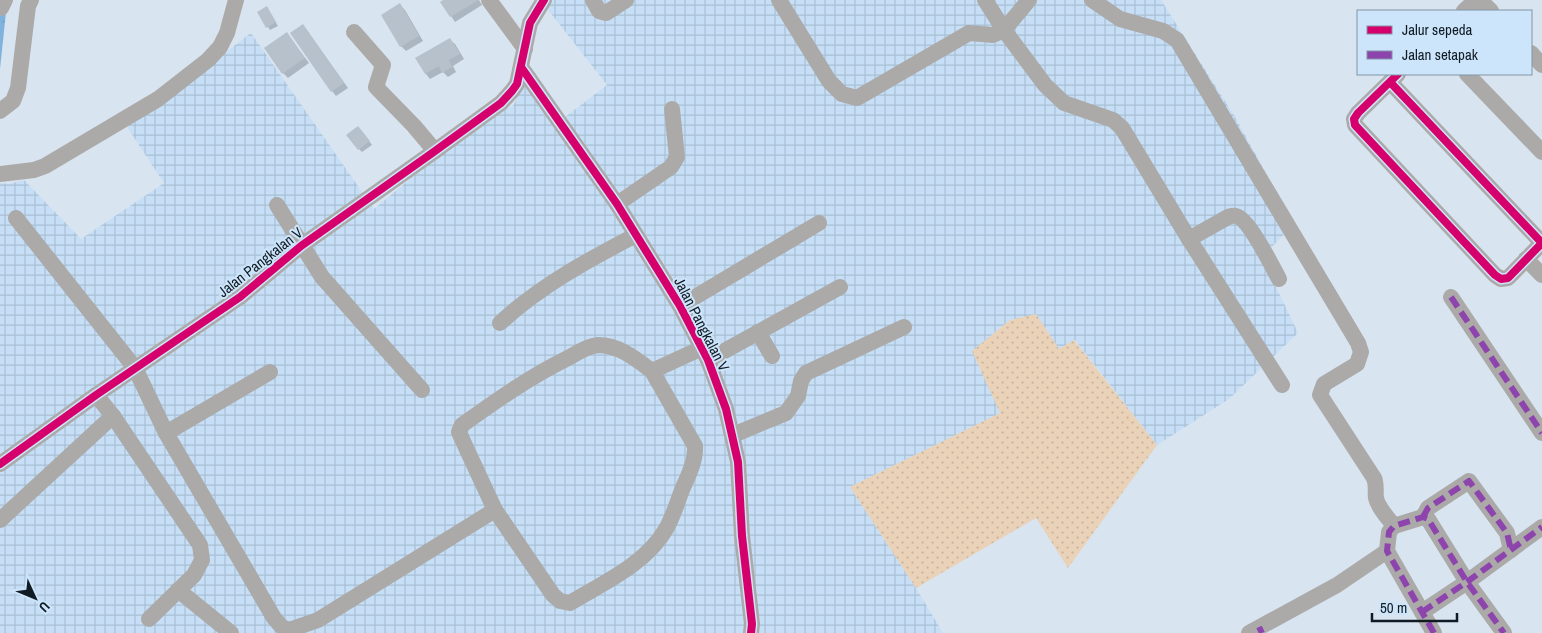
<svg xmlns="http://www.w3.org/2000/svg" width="1542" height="633" font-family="'Archivo Narrow',sans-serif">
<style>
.industrial{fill:url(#industrial-grid)}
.grass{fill:url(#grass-dots)}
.water{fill:url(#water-ripples)}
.shadow{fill:#0003}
.building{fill:#b6c1cc}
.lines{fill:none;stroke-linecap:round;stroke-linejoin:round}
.minor{stroke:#abaaa9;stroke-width:16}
.quiet{stroke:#8e44ad;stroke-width:6;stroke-dasharray:12 6;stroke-linecap:butt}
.cycleway-casing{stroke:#cde5fb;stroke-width:11}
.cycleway{stroke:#d6006c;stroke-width:8}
.labels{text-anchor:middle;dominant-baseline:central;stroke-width:4;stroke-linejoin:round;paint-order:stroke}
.street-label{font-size:15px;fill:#101b24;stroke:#cde5fb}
</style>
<defs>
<pattern id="industrial-grid" width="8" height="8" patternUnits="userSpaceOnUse" patternTransform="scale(1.25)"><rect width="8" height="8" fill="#c6dff7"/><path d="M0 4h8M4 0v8" fill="none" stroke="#a9bfd4"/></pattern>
<pattern id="grass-dots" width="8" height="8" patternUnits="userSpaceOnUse" patternTransform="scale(1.25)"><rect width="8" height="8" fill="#ead2b8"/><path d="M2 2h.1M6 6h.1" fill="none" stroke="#c8b49e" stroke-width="1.8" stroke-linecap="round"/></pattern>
<pattern id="water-ripples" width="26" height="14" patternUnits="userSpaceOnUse" patternTransform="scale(1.25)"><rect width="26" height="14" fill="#80b2de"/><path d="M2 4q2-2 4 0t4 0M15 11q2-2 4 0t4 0" fill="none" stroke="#6e98be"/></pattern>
</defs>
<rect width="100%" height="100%" fill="#d8e4f0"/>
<path class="industrial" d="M 546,0 L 1161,0 L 1235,117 L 1294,224 L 1262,257 L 1298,333 L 1229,399 L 1157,445 L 1075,340 L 1059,349 L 1036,315 L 1010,320 L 973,351 L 1001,413 L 850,487 L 916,588 L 943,633 L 0,633 L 0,183 L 9,184 L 24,180 L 81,239 L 164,183 L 127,127 L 251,33 L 374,209 L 488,114 L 513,106 L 532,68 L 565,117 L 607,85 L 542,2 Z"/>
<path class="grass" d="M 1036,314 L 1059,349 L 1074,340 L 1157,445 L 1068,568 L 1036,518 L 916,588 L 850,487 L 1000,413 L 972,351 L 1010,320 Z"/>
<path class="water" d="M 0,10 L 6,12 L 0,69 Z"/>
<g class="shadow">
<path d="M 445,0 L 479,0 L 482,5 L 455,22 L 442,2 Z"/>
<path d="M 400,5 L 405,10 L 423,41 L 406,51 L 401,46 Z"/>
<path d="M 267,8 L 278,26 L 270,30 L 259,13 Z"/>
<path d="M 303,25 L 348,88 L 336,96 L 332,91 Z"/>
<path d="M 287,34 L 309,63 L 288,78 L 283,73 Z"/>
<path d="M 450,40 L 455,44 L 464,59 L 453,66 L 456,72 L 448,77 L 443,72 L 430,79 L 426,74 L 417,59 Z"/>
<path d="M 361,130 L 372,145 L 362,152 L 359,149 Z"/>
</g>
<g class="building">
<path d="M 443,0 L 479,0 L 450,17 L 440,2 Z"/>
<path d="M 400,3 L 419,36 L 400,47 L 381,15 Z"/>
<path d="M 267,6 L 276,22 L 266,28 L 257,12 Z"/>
<path d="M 303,24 L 344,83 L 331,92 L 290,33 Z"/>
<path d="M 287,32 L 305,58 L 282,74 L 264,48 Z"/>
<path d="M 450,38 L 460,54 L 449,60 L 452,67 L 442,73 L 439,66 L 425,74 L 415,58 Z"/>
<path d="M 358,126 L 370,141 L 358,150 L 346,135 Z"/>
</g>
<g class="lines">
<g class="minor">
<path d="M 489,0 L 525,49"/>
<path d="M 593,0 L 599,11 L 606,13 L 626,0"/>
<path d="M 779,0 L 829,81 L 842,94 L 857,98 L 969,33 L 993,35 L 1004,30 L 985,0"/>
<path d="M 1029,0 L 1004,30 L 1045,85 L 1064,103 L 1113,120 L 1122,128 L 1189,239 L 1282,385"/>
<path d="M 1092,0 L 1120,19 L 1163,31 L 1177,40 L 1358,343 L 1361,352 L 1357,364 L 1324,384 L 1320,395 L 1374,478 C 1377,485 1375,491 1376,498 C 1378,508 1389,519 1394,526"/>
<path d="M 1480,0 L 1491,11"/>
<path d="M 1,8 L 5,0"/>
<path d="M 1464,11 L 1476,0"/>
<path d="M 354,32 L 383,65 L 376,87 L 414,126 L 435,151"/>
<path d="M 1531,53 L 1542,65"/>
<path d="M 521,67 L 617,204 L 680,306 L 708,360 L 726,409 L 738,462 L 742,536 L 752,624 L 751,633"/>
<path d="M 1467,74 L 1542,152"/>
<path d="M 1390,82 L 1542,243 L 1508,278 L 1501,279 L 1495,275 L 1355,125 L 1354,119 L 1358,113 L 1398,74"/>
<path d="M 0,111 L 13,101 L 18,88 L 28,6 L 31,0"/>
<path d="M 0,174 L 34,170 L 45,166 L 158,99 L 208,60 L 220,47 L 227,33 L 236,0"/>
<path d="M 617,204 L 671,167 L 677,157 L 672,109"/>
<path d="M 277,205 L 322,277 L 422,390"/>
<path d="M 16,218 L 135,368 L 166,433 L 274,618 L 282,627 L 289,630 L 318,620 L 495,510"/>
<path d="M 1189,239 L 1228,217 C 1231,216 1233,215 1236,216 C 1249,219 1272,266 1279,279"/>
<path d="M 1526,259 L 1542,275"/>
<path d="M 1451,297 L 1542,433"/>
<path d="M 680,306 L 819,223"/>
<path d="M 500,323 C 540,286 588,260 636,235"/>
<path d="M 758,332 L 772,356"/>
<path d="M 708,360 L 840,287"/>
<path d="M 652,371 L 695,446 C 696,461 688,476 682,490 C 677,503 673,517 666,529 C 646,564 603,583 570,603 L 560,601 L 553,595 L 495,510 L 462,439 L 459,432 L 462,425 C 497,400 531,376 570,357 C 578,352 588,346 598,345 C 619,345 636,359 652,371 L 702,348"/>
<path d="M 96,395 L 113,416 L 200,545 L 202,560 L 194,575 L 149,619"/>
<path d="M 166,433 L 270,372"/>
<path d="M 733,435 L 786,413 L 798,396 L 801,381 L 806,373 L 904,327"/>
<path d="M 0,464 L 96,395 L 240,297 L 301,246 L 435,151 L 501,103 L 512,91 L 517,84 L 530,23 L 544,0"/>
<path d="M 1423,517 L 1428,508 L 1469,481 L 1507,533 L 1511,550"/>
<path d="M 0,520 L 113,416"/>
<path d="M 178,590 L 231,633"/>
<path d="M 1422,612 L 1467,582 L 1542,527"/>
<path d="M 1249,633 L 1337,585 L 1387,551"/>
<path d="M 1434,633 L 1387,551 L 1389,532 L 1394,526 L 1423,517 L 1428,519 L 1467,582 L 1504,633"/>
</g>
<g class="quiet">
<path d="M 1451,297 L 1542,433"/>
<path d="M 1423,517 L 1428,508 L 1469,481 L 1507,533 L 1511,550"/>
<path d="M 1422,612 L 1467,582 L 1542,527"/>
<path d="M 1259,627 L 1262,633"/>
<path d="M 1434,633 L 1387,551 L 1389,532 L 1394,526 L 1423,517 L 1428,519 L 1467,582 L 1504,633"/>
</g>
<g class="cycleway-casing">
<g id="cycleway">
<path d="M 521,67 L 617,204 L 680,306 L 708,360 L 726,409 L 738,462 L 742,536 L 752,624 L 751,633"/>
<path d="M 1390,82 L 1542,243 L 1508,278 L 1501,279 L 1495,275 L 1355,125 L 1354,119 L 1358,113 L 1398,74"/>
<path d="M 0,464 L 96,395 L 240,297 L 301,246 L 435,151 L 501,103 L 512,91 L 517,84 L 530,23 L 544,0"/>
</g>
</g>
<use href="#cycleway" class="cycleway"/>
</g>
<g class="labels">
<g class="street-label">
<text transform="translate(260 262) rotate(-38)">Jalan Pangkalan V</text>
<text transform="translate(702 324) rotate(63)">Jalan Pangkalan V</text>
</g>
</g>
<rect x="1357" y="10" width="175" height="65" fill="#cde5fb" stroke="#8194a5"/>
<rect x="1367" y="26" width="25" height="8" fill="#d6006c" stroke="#8194a5"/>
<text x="1402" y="35" font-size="15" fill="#101b24">Jalur sepeda</text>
<rect x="1367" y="51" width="25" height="8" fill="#8e44ad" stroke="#8194a5"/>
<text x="1402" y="60" font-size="15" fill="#101b24">Jalan setapak</text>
<g transform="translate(35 598) rotate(134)" stroke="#cde5fb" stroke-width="4" paint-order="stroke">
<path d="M0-4L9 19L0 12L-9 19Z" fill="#101b24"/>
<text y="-8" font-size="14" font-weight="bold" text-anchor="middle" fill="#101b24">U</text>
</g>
<path d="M1372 613v8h85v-8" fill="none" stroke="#101b24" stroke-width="2.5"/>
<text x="1380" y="613" font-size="15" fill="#101b24" stroke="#cde5fb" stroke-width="4" paint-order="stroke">50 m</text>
</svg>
